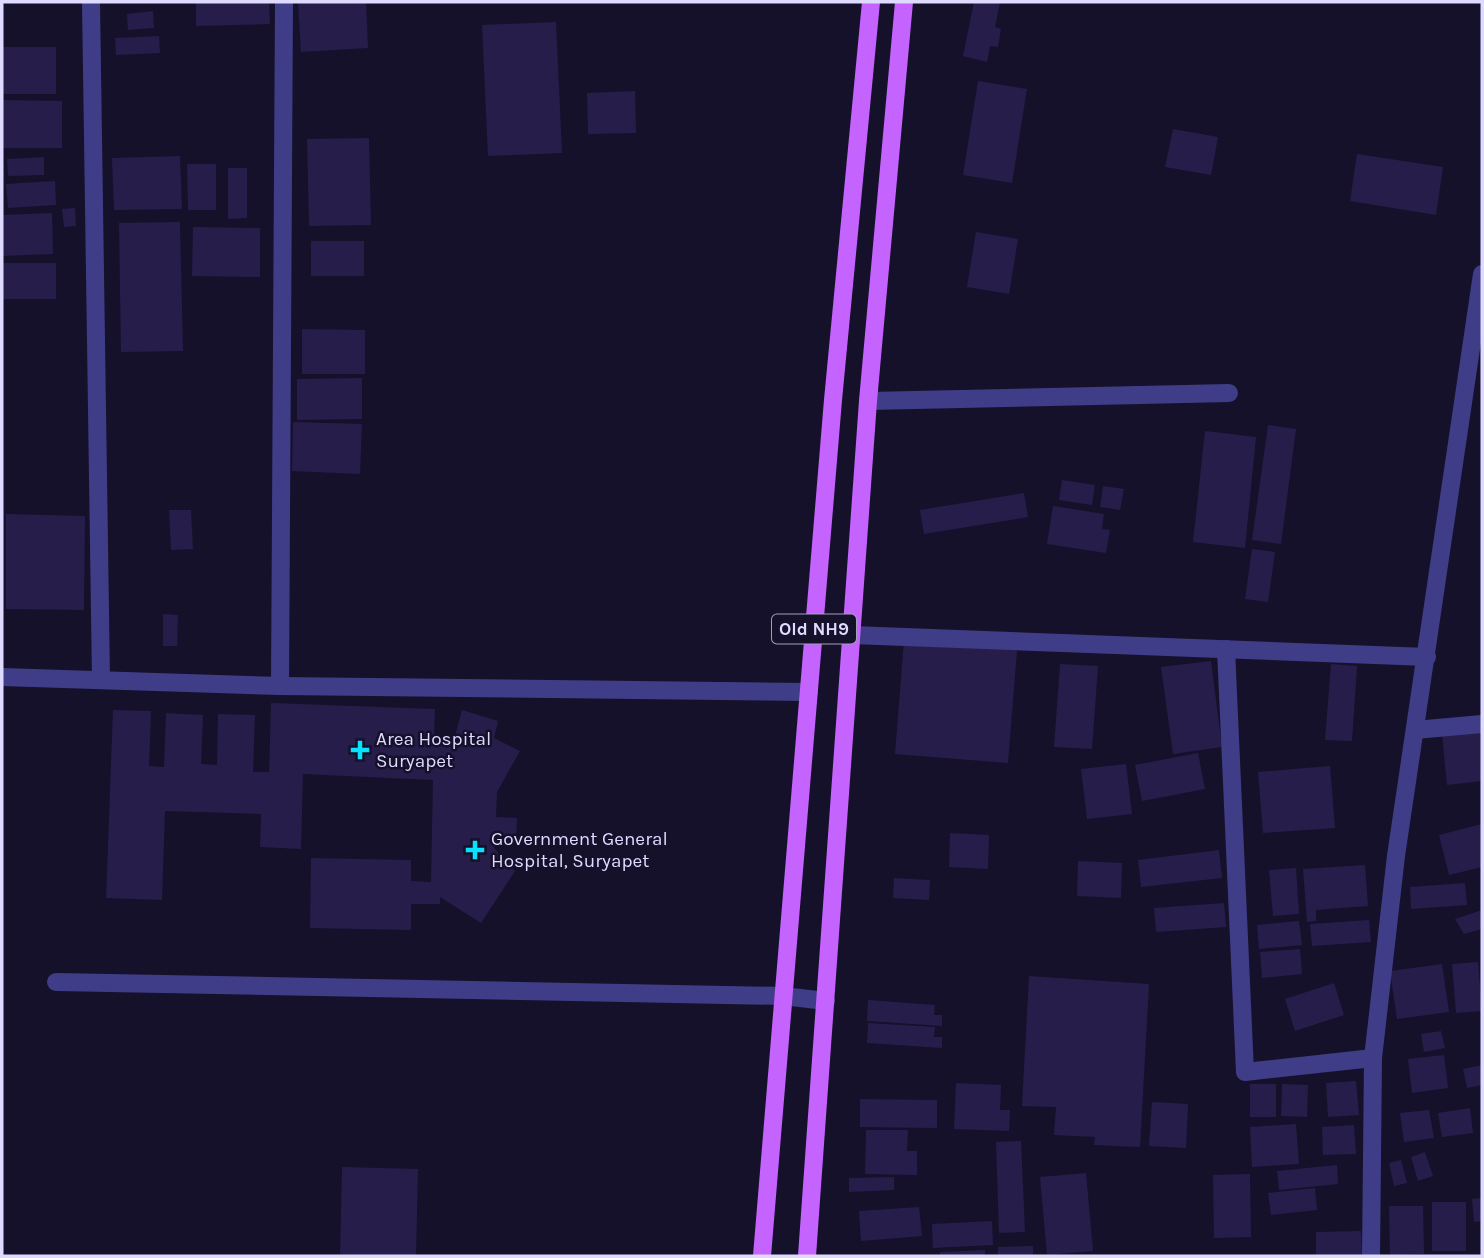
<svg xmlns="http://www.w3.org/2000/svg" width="1484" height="1258" font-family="Karla,sans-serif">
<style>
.building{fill:#271d4b}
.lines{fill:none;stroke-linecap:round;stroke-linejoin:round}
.minor{stroke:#403d88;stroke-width:18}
.major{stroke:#c463fd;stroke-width:18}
.poi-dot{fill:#09e2fc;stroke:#15112a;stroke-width:2.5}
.labels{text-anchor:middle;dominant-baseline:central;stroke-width:5;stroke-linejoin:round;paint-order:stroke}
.shield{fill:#15112a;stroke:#a29ebf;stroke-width:2}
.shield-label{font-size:18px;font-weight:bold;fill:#dfdaff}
.poi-label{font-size:19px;fill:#dfdaff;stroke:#15112a;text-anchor:start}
</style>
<rect width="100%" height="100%" fill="#15112a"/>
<g class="building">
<path d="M 196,2 L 269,2 L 270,24 L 196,26 Z"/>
<path d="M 298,2 L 366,2 L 368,48 L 301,52 Z"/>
<path d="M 974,2 L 1000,2 L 995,27 L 1001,29 L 998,47 L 990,46 L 987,62 L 963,56 Z"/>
<path d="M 153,11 L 154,28 L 128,30 L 127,14 Z"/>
<path d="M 556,22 L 562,153 L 488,156 L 482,25 Z"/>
<path d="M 159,36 L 160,53 L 116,55 L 115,38 Z"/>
<rect x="2" y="47" width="54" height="47"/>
<path d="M 978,81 L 1027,89 L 1012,183 L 963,175 Z"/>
<path d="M 635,91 L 636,133 L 588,134 L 587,93 Z"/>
<path d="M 2,100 L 62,101 L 62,148 L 2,148 Z"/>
<path d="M 1173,129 L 1218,137 L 1211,175 L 1165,167 Z"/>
<path d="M 369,138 L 371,225 L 309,226 L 307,139 Z"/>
<path d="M 1357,154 L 1443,167 L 1436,215 L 1350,201 Z"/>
<path d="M 180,156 L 182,209 L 114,210 L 112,158 Z"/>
<path d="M 44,157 L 44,175 L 8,176 L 7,159 Z"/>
<path d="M 187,164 L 216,164 L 216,210 L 188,210 Z"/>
<path d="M 228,168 L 247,168 L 247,218 L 228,219 Z"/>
<path d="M 55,181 L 56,205 L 8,208 L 6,184 Z"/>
<path d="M 75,208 L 76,226 L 64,227 L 62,209 Z"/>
<path d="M 52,213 L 53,254 L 2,256 L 2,215 Z"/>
<path d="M 180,222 L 183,351 L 121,352 L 119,223 Z"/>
<path d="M 193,227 L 260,228 L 260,277 L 192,276 Z"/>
<path d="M 976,232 L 1018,239 L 1009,294 L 967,287 Z"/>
<rect x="311" y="241" width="53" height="35"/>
<rect x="2" y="263" width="54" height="36"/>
<path d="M 302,329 L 365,330 L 365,374 L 302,374 Z"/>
<path d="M 362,378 L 362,419 L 297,420 L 297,379 Z"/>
<path d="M 293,422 L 362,424 L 360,474 L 292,471 Z"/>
<path d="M 1268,425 L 1296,429 L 1281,544 L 1252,540 Z"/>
<path d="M 1205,431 L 1256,437 L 1245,548 L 1193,542 Z"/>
<path d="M 1062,480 L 1095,485 L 1092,505 L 1059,500 Z"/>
<path d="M 1103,486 L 1124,489 L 1120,510 L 1100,507 Z"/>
<path d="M 1024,493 L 1028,517 L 924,534 L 920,510 Z"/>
<path d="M 1053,506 L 1104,514 L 1102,529 L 1110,530 L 1106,553 L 1047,544 Z"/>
<path d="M 169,510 L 191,510 L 193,549 L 171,550 Z"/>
<path d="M 6,514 L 85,516 L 84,610 L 6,609 Z"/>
<path d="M 1252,549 L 1275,552 L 1268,602 L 1245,599 Z"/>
<path d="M 163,614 L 178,615 L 177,646 L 163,646 Z"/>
<path d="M 904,640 L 1017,650 L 1008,763 L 895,754 Z"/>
<path d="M 1211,661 L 1222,747 L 1173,754 L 1161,667 Z"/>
<path d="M 1060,664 L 1098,666 L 1092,749 L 1054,747 Z"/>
<path d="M 1331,664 L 1357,666 L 1352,741 L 1325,740 Z"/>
<path d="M 271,703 L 435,709 L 434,733 L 454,740 L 462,710 L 498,721 L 494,738 L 520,751 L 497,792 L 496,817 L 517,818 L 516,844 L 495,843 L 494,848 L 515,871 L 481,923 L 440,897 L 440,904 L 411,904 L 411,930 L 310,928 L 311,858 L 411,860 L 411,881 L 431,882 L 433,780 L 303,774 L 301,849 L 260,847 L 261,814 L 165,811 L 162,900 L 106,898 L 113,710 L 151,711 L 149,766 L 164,767 L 166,713 L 203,715 L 201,764 L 217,765 L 218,714 L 255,715 L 253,772 L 269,772 Z"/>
<path d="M 1482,729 L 1482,781 L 1447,785 L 1442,733 Z"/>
<path d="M 1198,753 L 1205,789 L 1142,801 L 1135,765 Z"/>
<path d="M 1126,764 L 1132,814 L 1087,819 L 1081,769 Z"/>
<path d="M 1330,766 L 1335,828 L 1263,833 L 1258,772 Z"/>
<path d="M 1482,824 L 1482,867 L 1449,875 L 1439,835 Z"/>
<path d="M 950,833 L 989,835 L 988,869 L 949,867 Z"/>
<path d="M 1219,850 L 1222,878 L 1141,887 L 1138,860 Z"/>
<path d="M 1078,861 L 1122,863 L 1121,898 L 1077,896 Z"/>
<path d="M 1365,865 L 1368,906 L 1316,910 L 1316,921 L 1307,922 L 1303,869 Z"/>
<path d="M 1296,868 L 1299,914 L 1273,916 L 1269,870 Z"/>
<path d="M 894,878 L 930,880 L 929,900 L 893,898 Z"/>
<path d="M 1465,883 L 1467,905 L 1411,909 L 1410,887 Z"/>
<path d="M 1224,903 L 1226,927 L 1156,932 L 1154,908 Z"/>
<path d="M 1482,910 L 1482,929 L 1464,934 L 1455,919 Z"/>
<path d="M 1369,920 L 1371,942 L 1312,946 L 1310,924 Z"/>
<path d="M 1299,921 L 1302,945 L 1259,949 L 1257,925 Z"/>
<path d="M 1300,949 L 1302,974 L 1262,978 L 1260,952 Z"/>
<path d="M 1478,962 L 1482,1011 L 1456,1013 L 1452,964 Z"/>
<path d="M 1442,964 L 1449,1012 L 1397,1019 L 1390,971 Z"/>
<path d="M 1029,976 L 1149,984 L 1140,1147 L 1094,1145 L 1095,1137 L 1054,1135 L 1056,1107 L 1022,1106 Z"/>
<path d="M 1334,983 L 1344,1015 L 1295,1031 L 1285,999 Z"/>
<path d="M 868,1000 L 935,1005 L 934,1015 L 942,1015 L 942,1026 L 867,1021 Z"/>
<path d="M 868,1023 L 935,1027 L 934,1037 L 942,1037 L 942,1048 L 867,1043 Z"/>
<path d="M 1441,1031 L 1445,1048 L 1424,1052 L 1421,1034 Z"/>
<path d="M 1444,1055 L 1448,1088 L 1412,1093 L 1408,1059 Z"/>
<path d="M 1482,1065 L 1482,1085 L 1467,1088 L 1463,1069 Z"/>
<path d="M 1356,1081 L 1359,1115 L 1328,1117 L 1326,1083 Z"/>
<path d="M 956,1083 L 1001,1085 L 1000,1110 L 1010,1110 L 1009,1131 L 954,1129 Z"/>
<rect x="1250" y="1084" width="26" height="33"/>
<path d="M 1282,1084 L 1308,1085 L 1307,1117 L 1281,1116 Z"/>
<path d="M 860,1099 L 937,1100 L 937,1128 L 860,1127 Z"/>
<path d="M 1152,1102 L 1188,1104 L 1186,1148 L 1149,1146 Z"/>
<path d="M 1470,1108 L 1473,1133 L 1442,1137 L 1438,1113 Z"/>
<path d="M 1429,1110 L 1434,1138 L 1404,1142 L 1400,1113 Z"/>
<path d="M 1296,1124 L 1299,1164 L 1252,1167 L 1250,1127 Z"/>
<path d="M 1354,1125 L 1356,1154 L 1323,1155 L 1322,1127 Z"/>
<path d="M 866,1130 L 908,1130 L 907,1151 L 917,1151 L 917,1175 L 865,1174 Z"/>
<path d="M 1021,1141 L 1025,1232 L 999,1233 L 996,1142 Z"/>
<path d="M 1425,1152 L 1433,1176 L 1418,1181 L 1411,1157 Z"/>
<path d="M 1401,1160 L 1407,1183 L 1394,1186 L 1389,1163 Z"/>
<path d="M 1337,1165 L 1338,1184 L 1279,1190 L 1277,1171 Z"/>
<path d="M 342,1167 L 418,1169 L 416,1256 L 340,1256 Z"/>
<path d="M 1086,1173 L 1093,1251 L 1047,1255 L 1040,1177 Z"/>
<path d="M 1250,1174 L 1251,1237 L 1214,1238 L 1213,1175 Z"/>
<path d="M 894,1177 L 894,1190 L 849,1192 L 849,1178 Z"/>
<path d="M 1315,1188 L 1317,1210 L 1271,1215 L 1268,1193 Z"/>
<path d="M 1482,1198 L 1482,1221 L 1474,1222 L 1472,1199 Z"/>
<rect x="1432" y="1202" width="34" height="49"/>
<path d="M 1389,1206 L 1423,1206 L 1424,1254 L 1390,1255 Z"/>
<path d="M 919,1207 L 922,1236 L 861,1241 L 859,1211 Z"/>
<path d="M 992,1221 L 993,1245 L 933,1248 L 932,1224 Z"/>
<path d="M 1361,1231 L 1362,1256 L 1316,1256 L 1316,1232 Z"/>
<path d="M 1033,1246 L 1033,1256 L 998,1256 L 998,1247 Z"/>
<path d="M 985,1250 L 985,1256 L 940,1256 L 940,1252 Z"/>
</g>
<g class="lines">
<g class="minor">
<path d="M 91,2 L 101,680"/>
<path d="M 868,401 L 1229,393"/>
<path d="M 852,635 L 1427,657"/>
<path d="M 1226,649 L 1245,1072 L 1373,1058"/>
<path d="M 2,677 L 280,686 L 809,692"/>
<path d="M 280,686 L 284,2"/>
<path d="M 1415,730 L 1482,724"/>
<path d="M 56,982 L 783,996 L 826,1001"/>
<path d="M 1371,1256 L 1373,1058 L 1396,856 L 1482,274"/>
</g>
<g class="major">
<path d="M 762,1256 L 833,400 L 871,2"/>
<path d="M 807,1256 L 868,401 L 904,2"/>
</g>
</g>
<g class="poi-dot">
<path d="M356.5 739.5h7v7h7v7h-7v7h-7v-7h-7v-7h7z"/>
<path d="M471.5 839.5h7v7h7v7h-7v7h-7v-7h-7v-7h7z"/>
</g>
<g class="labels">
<rect class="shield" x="772" y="614.5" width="84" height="29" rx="5"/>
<g class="shield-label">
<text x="814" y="629">Old NH9</text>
</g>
<g class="poi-label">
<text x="376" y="739">Area Hospital<tspan x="376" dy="22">Suryapet</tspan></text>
<text x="491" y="839">Government General<tspan x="491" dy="22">Hospital, Suryapet</tspan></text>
</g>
</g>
<rect width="1484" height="1258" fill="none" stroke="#dfdaff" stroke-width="7"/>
</svg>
